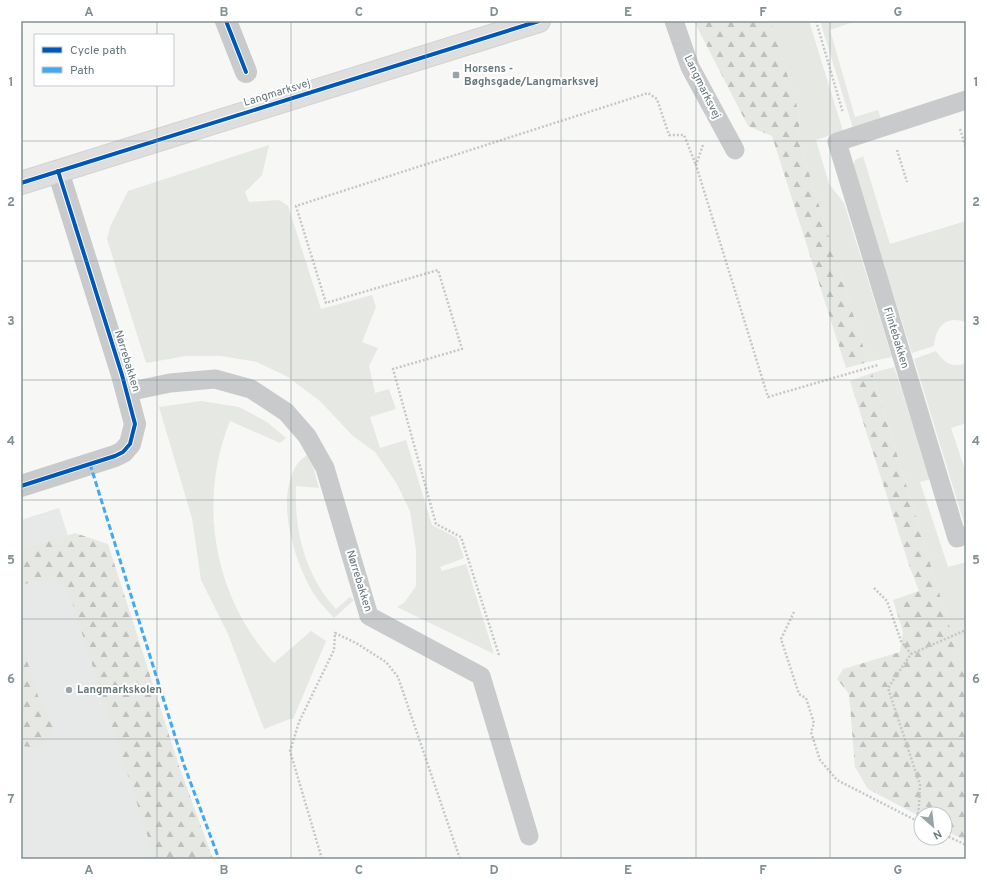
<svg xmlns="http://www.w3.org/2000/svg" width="987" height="880" font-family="Overpass,sans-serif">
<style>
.built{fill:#e7e8e8}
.green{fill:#e6e8e4}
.forest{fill:url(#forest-firs)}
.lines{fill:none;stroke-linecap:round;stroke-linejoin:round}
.secondary-casing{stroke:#d2d3d3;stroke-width:24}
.path{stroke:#c7c7c8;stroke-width:2.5;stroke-dasharray:2 2;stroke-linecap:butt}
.service{stroke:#c8cacb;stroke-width:19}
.minor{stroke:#c8cacb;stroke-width:22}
.secondary{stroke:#dededf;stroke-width:22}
.quiet{stroke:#3fa9f5;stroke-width:3;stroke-dasharray:6 3;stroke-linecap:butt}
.cycleway-casing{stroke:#fff;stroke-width:6}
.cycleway{stroke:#0057b8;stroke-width:4}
.grid{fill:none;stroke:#829094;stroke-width:1;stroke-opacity:0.55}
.poi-dot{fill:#99a4a7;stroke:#fff;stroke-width:1.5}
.labels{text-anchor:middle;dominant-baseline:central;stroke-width:4;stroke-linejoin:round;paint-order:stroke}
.poi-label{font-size:11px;font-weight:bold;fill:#66777d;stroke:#fff;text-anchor:start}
.street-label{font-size:11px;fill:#66777d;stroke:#fff}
.neatline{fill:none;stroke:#829094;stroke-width:1.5}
.grid-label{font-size:13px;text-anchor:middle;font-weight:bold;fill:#829094}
</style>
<defs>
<pattern id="forest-firs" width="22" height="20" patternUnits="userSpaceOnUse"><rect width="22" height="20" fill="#e6e8e4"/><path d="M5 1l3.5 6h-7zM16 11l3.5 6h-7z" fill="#bec1be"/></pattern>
</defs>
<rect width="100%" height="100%" fill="#f7f7f6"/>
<path class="built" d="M 59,508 L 173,859 L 21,859 L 21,520 Z"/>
<g class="green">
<path d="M 770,21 L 809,21 L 843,131 L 816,140 L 829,184 L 844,203 L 892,357 L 868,362 L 798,138 L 800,116 Z"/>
<path d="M 820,21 L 856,21 L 830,30 L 855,117 L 878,110 L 881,119 L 853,128 Z"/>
<path d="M 269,145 L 262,175 L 245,192 L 249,202 L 279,200 L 288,206 L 321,309 L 372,295 L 376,307 L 362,342 L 378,348 L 369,366 L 375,393 L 389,389 L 396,409 L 370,417 L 380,448 L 406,440 L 432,525 L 457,538 L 464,558 L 440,567 L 442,571 L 466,564 L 494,654 L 397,607 L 404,603 L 416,586 L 416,550 L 410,511 L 397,484 L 375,452 L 353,436 L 320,401 L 288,377 L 257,362 L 221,356 L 186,356 L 146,363 L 107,239 L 110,227 L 128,191 Z"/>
<path d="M 863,156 L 890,244 L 966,221 L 966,322 C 946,315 936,326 934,346 L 912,353 L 853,168 L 855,160 Z"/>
<path d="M 936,351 C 943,362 953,369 966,363 L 966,423 L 951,428 L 966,473 L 966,524 L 964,523 L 914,359 Z"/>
<path d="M 894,367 L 931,479 L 920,482 L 948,567 L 966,562 L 966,680 L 872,373 Z"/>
<path d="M 201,401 L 239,407 L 267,422 L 286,438 L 280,443 L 230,421 C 197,503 214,598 274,663 L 311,631 L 326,641 L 293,719 L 290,719 L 264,729 L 228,634 L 201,580 L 192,518 L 159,407 Z"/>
<path d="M 307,455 L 313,467 L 319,488 L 296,486 C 294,531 305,575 336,609 L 350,597 L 354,600 L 334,618 C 326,609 317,600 311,589 C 293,556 276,501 296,466 C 298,462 303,458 307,455 Z"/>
</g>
<g class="forest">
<path d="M 694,21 L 771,22 L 800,116 L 798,138 L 868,362 L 846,368 L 772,136 L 748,126 Z"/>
<path d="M 872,373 L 966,680 L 966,841 L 945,830 L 945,814 L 921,814 L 921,817 L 868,789 L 855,767 L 849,694 L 837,679 L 843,669 L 900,652 L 903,632 L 893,600 L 919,591 L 909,565 L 850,381 Z"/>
<path d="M 75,533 L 108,544 L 179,766 L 213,859 L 155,859 L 70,596 L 54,576 L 21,585 L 21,550 Z"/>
<path d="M 21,641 L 38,696 L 54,728 L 41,748 L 21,746 Z"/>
</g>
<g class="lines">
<g class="secondary-casing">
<path id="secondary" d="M 21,183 L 539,21"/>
</g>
<g class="path">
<path d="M 816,21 L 843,113"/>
<path d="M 960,129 L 966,148"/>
<path d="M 703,145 L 696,165 L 768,397 L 878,365"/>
<path d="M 897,150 L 907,182"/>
<path d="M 874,588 L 887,601 L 901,641 L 911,654"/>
<path d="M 794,612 L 781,639 L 799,694 L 806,698 L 814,723 L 811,732 L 820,760 L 837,780 L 921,823"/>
<path d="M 499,655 L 461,537 L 436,524 L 393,369 L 462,349 L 438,270 L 326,303 L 296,206 L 648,93 L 657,99 L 669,135 L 684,135 L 696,165"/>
<path d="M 918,822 L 920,785 L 888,688 L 911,654 L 966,630"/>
<path d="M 945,835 L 966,845"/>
<path d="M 322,859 L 290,751 L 299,722 L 334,650 L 335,633 L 356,643 L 386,662 L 398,677 L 460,859"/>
</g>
<g class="service">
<path d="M 674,21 L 690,67 L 735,150"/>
<path d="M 966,100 L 837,142 L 957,538 L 966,535"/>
<path d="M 127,392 L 170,383 L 215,379 L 251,389 L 286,412 L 307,436 L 325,468 L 369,616 L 481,676 L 529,836"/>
</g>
<g class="minor">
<path d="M 226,21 L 246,72"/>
<path d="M 21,486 L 115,456 L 123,452 L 130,444 L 135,424 L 122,375 L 58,171"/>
</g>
<use href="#secondary" class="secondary"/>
<path class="quiet" d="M 90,464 L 184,765 L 219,859"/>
<g class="cycleway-casing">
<g id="cycleway">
<path d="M 226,21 L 246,72"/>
<path d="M 21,183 L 539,21"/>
<path d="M 21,486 L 115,456 L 123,452 L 130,444 L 135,424 L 122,375 L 58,171"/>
</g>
</g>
<use href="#cycleway" class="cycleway"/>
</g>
<path class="grid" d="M 157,21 L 157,35M 291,21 L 291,859M 426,21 L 426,859M 561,21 L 561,859M 696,21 L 696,859M 830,21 L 830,859M 157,85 L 157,859M 21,141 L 966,141M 21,261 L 966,261M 21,380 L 966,380M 21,500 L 966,500M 21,619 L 966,619M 21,739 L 966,739"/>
<g class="poi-dot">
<rect x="452" y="71" width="8" height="8" rx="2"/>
<circle cx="69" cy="690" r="4"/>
</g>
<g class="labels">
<g class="poi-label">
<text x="464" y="69">Horsens -<tspan x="464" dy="13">Bøghsgade/Langmarksvej</tspan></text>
<text x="77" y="690">Langmarkskolen</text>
</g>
<g class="street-label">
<text transform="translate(702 87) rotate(64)">Langmarksvej</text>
<text transform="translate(277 93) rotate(-17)">Langmarksvej</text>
<text transform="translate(896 338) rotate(73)">Flintebakken</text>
<text transform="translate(127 361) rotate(73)">Nørrebakken</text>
<text transform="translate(359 581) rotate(73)">Nørrebakken</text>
</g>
</g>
<rect width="987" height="880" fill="none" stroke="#ffffff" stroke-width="44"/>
<rect x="34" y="34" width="140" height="52" fill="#ffffff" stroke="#c2c9cb"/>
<rect x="42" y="47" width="20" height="6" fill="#0057b8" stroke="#c2c9cb"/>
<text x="70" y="54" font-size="12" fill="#66777d">Cycle path</text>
<rect x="42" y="67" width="20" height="6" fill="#3fa9f5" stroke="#c2c9cb"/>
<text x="70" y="74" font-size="12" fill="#66777d">Path</text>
<g transform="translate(933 826) rotate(152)"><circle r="19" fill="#ffffff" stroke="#c2c9cb"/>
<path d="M0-3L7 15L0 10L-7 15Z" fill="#99a4a7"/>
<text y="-6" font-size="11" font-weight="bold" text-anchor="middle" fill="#66777d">N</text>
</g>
<rect x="22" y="22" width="943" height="836" class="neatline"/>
<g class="grid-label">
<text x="89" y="16">A</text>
<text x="224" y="16">B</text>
<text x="359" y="16">C</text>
<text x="494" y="16">D</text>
<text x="628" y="16">E</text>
<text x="763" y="16">F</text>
<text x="898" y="16">G</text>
<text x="11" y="86">1</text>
<text x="976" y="86">1</text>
<text x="11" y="206">2</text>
<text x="976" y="206">2</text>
<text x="11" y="325">3</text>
<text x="976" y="325">3</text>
<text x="11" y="445">4</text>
<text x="976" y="445">4</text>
<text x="11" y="564">5</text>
<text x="976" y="564">5</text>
<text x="11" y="683">6</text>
<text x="976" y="683">6</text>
<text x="11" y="803">7</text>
<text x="976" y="803">7</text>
<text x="89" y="874">A</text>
<text x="224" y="874">B</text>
<text x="359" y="874">C</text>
<text x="494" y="874">D</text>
<text x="628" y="874">E</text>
<text x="763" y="874">F</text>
<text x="898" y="874">G</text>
</g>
</svg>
